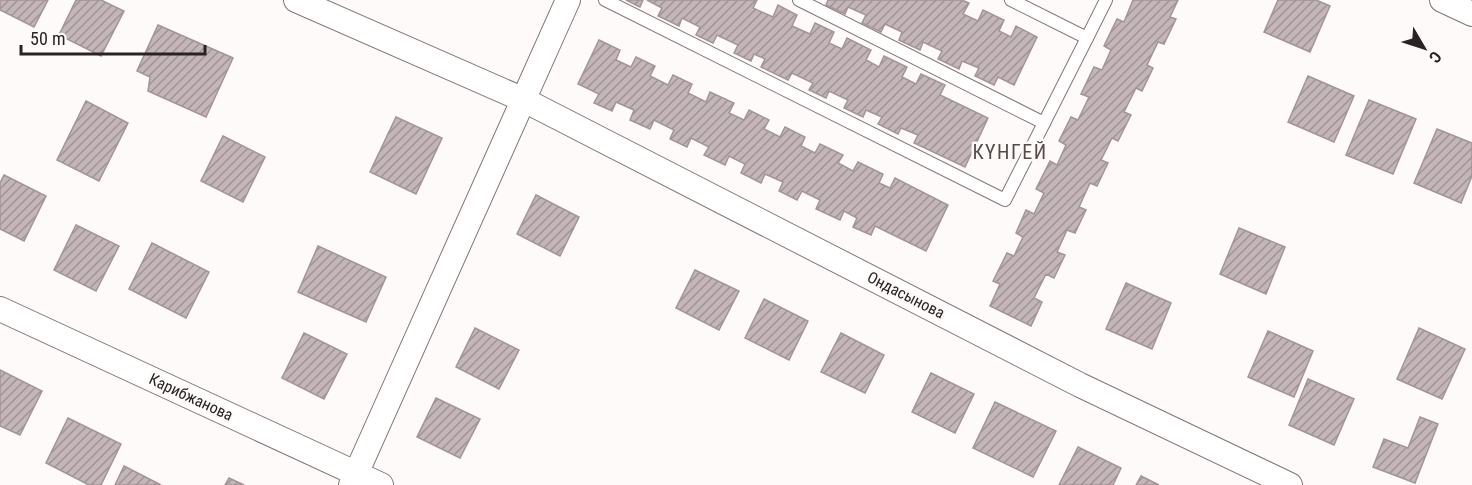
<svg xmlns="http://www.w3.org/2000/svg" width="1472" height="485" font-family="'Roboto Condensed',sans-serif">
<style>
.building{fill:url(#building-hatch);stroke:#a29497;stroke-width:1.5}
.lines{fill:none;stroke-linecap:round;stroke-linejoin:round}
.service-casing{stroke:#847675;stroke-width:14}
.minor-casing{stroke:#847675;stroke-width:26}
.service{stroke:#fff;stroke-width:12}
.minor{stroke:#fff;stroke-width:24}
.labels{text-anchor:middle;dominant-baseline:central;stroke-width:5;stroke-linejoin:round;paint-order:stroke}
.street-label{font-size:16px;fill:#292423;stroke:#fdfaf9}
.quarter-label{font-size:20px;letter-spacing:1.5px;fill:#574b4a;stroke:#fdfaf9}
</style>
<defs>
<pattern id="building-hatch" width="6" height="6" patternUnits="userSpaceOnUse" patternTransform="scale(1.5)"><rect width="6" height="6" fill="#c4b5b8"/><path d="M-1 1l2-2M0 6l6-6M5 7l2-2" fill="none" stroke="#9f9395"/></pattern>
</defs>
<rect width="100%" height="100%" fill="#fdfaf9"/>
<g class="building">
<path d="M 0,0 L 48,0 L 34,27 L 0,10 Z"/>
<path d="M 76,0 L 101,0 L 124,11 L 101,56 L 59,35 Z"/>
<path d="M 626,0 L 643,0 L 640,7 Z"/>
<path d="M 647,0 L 757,0 L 753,8 L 773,17 L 778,5 L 797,15 L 792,26 L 810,34 L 815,23 L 834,32 L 829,43 L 842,49 L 847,38 L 871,50 L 866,60 L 879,67 L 884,56 L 907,67 L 902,77 L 916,84 L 921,74 L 945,85 L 940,95 L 988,118 L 965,167 L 914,143 L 918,135 L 901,128 L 898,134 L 878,124 L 882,117 L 866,110 L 863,117 L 844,108 L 848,100 L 829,91 L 826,98 L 809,90 L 813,83 L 792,73 L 788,80 L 761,67 L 765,59 L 754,54 L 751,61 L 734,53 L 738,45 L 717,35 L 713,43 L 696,35 L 700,27 L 682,18 L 679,26 L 658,16 L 662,8 Z"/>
<path d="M 828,0 L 962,0 L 969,3 L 963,14 L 978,21 L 983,10 L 1004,20 L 999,31 L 1011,37 L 1016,26 L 1037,37 L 1014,85 L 998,77 L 994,85 L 975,76 L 979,68 L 962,61 L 959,69 L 938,59 L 942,51 L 923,42 L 920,50 L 899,40 L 902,32 L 885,24 L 881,32 L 862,23 L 866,15 L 848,7 L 845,14 L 826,5 Z"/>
<path d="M 1133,0 L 1178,0 L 1170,17 L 1176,19 L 1164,44 L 1158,42 L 1147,65 L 1153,68 L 1142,91 L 1136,88 L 1124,112 L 1131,115 L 1118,141 L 1112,138 L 1101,160 L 1108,163 L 1097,186 L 1090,183 L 1079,207 L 1086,210 L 1075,233 L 1067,230 L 1057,252 L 1065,255 L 1054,278 L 1046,274 L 1034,298 L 1042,302 L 1031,326 L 990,306 L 1000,284 L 993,281 L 1007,253 L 1014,256 L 1023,237 L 1016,233 L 1026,210 L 1034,214 L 1044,193 L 1036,189 L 1050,161 L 1057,165 L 1066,145 L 1059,141 L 1071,117 L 1078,120 L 1089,97 L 1081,94 L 1094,67 L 1102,70 L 1111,50 L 1104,46 L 1117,19 L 1124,22 Z"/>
<path d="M 1278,0 L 1316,0 L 1330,6 L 1310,52 L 1264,32 Z"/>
<path d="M 158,25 L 233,58 L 206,117 L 148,91 L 150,77 L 137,71 Z"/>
<path d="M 599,40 L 620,50 L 616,60 L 631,67 L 636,57 L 655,66 L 650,76 L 668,85 L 673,75 L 692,84 L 688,93 L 706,102 L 710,92 L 734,103 L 729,113 L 744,120 L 749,110 L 769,120 L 764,129 L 780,137 L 785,127 L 805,137 L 801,146 L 815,153 L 820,144 L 843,155 L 838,163 L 853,171 L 858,162 L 883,174 L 879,183 L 890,188 L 895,178 L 948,205 L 926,251 L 875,226 L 871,235 L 853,227 L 857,218 L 844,211 L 840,220 L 816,209 L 820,200 L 802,191 L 797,200 L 779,191 L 783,182 L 765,174 L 761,183 L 741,173 L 745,164 L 729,156 L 725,165 L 704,155 L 709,147 L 691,138 L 687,147 L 670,139 L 674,130 L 654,120 L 650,129 L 630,120 L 634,110 L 616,102 L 612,111 L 594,103 L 599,94 L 578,84 Z"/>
<path d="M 1308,76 L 1354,96 L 1334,142 L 1288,122 Z"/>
<path d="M 1369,100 L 1416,119 L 1393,174 L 1346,155 Z"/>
<path d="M 86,101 L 128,123 L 99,181 L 57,160 Z"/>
<path d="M 396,117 L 442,138 L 416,194 L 370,172 Z"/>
<path d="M 1437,129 L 1472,143 L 1472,176 L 1461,203 L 1414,183 Z"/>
<path d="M 223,136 L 265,157 L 243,202 L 201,181 Z"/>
<path d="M 4,175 L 46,196 L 24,241 L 0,229 L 0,183 Z"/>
<path d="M 536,195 L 579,217 L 560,256 L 517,234 Z"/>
<path d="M 76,225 L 119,246 L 96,291 L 54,270 Z"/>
<path d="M 1239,228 L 1285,247 L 1266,294 L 1220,274 Z"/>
<path d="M 152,243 L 209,272 L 186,318 L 129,289 Z"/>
<path d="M 318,246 L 386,277 L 366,322 L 298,292 Z"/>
<path d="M 695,270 L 739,291 L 719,330 L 676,308 Z"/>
<path d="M 1126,283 L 1171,303 L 1152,349 L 1106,329 Z"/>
<path d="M 764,299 L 808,321 L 789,360 L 745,338 Z"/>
<path d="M 475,328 L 519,350 L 499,389 L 456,367 Z"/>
<path d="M 1419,328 L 1465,349 L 1442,399 L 1397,379 Z"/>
<path d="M 1268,331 L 1313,351 L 1294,397 L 1248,377 Z"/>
<path d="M 304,333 L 347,354 L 324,399 L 282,378 Z"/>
<path d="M 841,333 L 884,355 L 865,393 L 821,372 Z"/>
<path d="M 0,370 L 42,391 L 20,435 L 0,426 Z"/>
<path d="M 931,373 L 974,394 L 955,433 L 912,412 Z"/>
<path d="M 1308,379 L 1354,399 L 1334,445 L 1289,425 Z"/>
<path d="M 436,398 L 480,419 L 460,458 L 417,437 Z"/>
<path d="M 995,402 L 1056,431 L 1033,477 L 973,448 Z"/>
<path d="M 1420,417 L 1438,424 L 1415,483 L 1373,467 L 1384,439 L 1408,448 Z"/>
<path d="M 68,418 L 121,444 L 101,485 L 89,485 L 46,463 Z"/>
<path d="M 1078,447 L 1121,468 L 1113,485 L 1059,485 Z"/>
<path d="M 124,466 L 161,485 L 115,485 Z"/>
<path d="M 1141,476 L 1159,485 L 1136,485 Z"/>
<path d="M 229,478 L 244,485 L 225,485 Z"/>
</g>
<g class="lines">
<g class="service-casing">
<g id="service">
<path d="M 605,0 L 1005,200 L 1044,123"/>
<path d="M 799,0 L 1044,123 L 1087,38"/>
<path d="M 1011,0 L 1087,38 L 1106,0"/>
</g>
</g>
<g class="minor-casing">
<g id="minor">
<path d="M 296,0 L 524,100 L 1080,385 L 1290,485"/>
<path d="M 1442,0 L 1472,14"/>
<path d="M 0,309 L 381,485"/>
<path d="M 351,485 L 568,0"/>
</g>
</g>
<use href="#service" class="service"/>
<use href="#minor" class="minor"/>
</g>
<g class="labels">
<g class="street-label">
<text transform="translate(906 295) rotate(27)">Ондасынова</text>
<text transform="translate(191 397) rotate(25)">Карибжанова</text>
</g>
<g class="quarter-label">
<text x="1010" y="152">КҮНГЕЙ</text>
</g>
</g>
<g transform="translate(1424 48) rotate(129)" stroke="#fdfaf9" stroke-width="4.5" paint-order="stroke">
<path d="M0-4.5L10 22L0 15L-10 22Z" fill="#292423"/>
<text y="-9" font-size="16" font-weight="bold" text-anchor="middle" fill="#292423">С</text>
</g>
<path d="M21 45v9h184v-9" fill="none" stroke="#292423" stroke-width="3"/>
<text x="30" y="45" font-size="18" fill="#292423" stroke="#fdfaf9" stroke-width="4.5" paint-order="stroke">50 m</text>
</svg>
